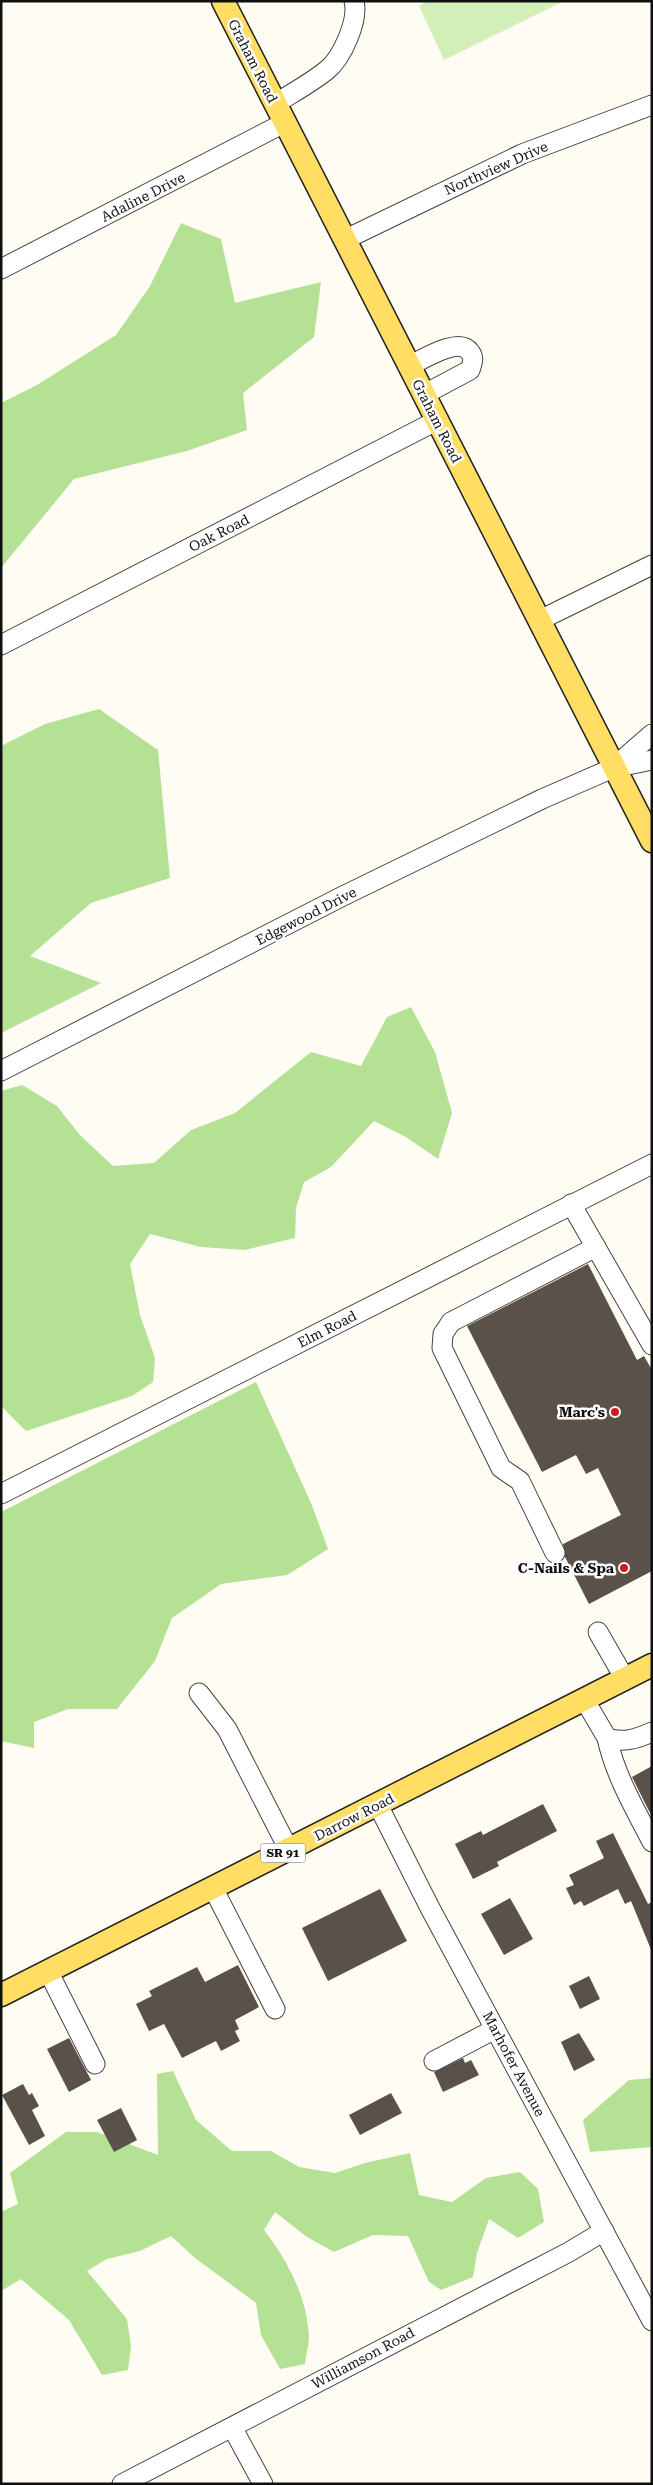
<svg xmlns="http://www.w3.org/2000/svg" width="653" height="2485" font-family="'Roboto Serif',serif">
<style>
.green{fill:#d3efb8}
.forest{fill:#b5e195}
.building{fill:#5a514b}
.lines{fill:none;stroke-linecap:round;stroke-linejoin:round}
.minor-casing{stroke:#434343;stroke-width:21}
.major-casing{stroke:#212121;stroke-width:25}
.minor{stroke:#fff;stroke-width:19}
.major{stroke:#ffde63;stroke-width:22}
.poi-dot{fill:#d0191c;stroke:#fff;stroke-width:2}
.labels{text-anchor:middle;dominant-baseline:central;stroke-width:5;stroke-linejoin:round;paint-order:stroke}
.shield{fill:#fff;stroke:#585858;stroke-width:1}
.shield-label{font-size:12px;font-weight:bold;fill:#101010}
.street-label{font-size:14px;fill:#101010;stroke:#fff}
.poi-label{font-size:14px;font-weight:bold;fill:#101010;stroke:#fff;text-anchor:end}
</style>
<rect width="100%" height="100%" fill="#fffdf3"/>
<path class="green" d="M 428,1 L 564,1 L 444,60 L 419,6 Z"/>
<g class="forest">
<path d="M 181,223 L 221,239 L 235,303 L 321,282 L 314,337 L 243,393 L 247,430 L 187,451 L 74,479 L 1,568 L 1,403 L 37,385 L 116,335 L 150,286 Z"/>
<path d="M 99,709 L 158,750 L 170,878 L 91,903 L 30,956 L 101,983 L 1,1033 L 1,746 L 45,724 Z"/>
<path d="M 411,1007 L 435,1052 L 452,1113 L 438,1159 L 406,1137 L 374,1121 L 331,1167 L 304,1182 L 296,1208 L 295,1238 L 245,1250 L 201,1247 L 150,1234 L 130,1264 L 140,1315 L 155,1358 L 153,1382 L 132,1396 L 26,1431 L 1,1406 L 1,1091 L 22,1085 L 57,1106 L 79,1134 L 113,1166 L 154,1163 L 191,1130 L 235,1113 L 311,1052 L 361,1066 L 387,1017 Z"/>
<path d="M 256,1382 L 311,1503 L 328,1549 L 287,1575 L 221,1584 L 172,1618 L 155,1661 L 117,1709 L 68,1709 L 34,1722 L 34,1748 L 1,1741 L 1,1512 Z"/>
<path d="M 173,2071 L 196,2120 L 232,2151 L 271,2151 L 299,2167 L 335,2173 L 365,2163 L 410,2153 L 419,2195 L 452,2202 L 486,2178 L 520,2172 L 538,2189 L 544,2222 L 518,2238 L 489,2219 L 477,2253 L 473,2277 L 441,2290 L 429,2282 L 408,2236 L 373,2235 L 334,2252 L 307,2237 L 275,2212 L 264,2230 C 288,2261 307,2297 309,2337 C 309,2345 306,2355 305,2364 L 280,2369 L 261,2335 L 256,2303 L 195,2258 L 171,2236 L 140,2251 L 107,2259 L 87,2271 L 127,2319 L 131,2346 L 128,2370 L 102,2375 L 69,2320 L 21,2279 L 1,2291 L 1,2212 L 18,2204 L 10,2173 L 66,2132 L 97,2132 L 158,2155 L 157,2074 Z"/>
<path d="M 652,2078 L 652,2147 L 590,2152 L 583,2120 L 629,2080 Z"/>
</g>
<g class="building">
<path d="M 588,1264 L 637,1360 L 644,1356 L 652,1370 L 652,1571 L 589,1604 L 565,1557 L 563,1544 L 621,1515 L 598,1468 L 586,1474 L 576,1455 L 542,1472 L 467,1326 Z"/>
<path d="M 652,1766 L 652,1817 L 632,1777 Z"/>
<path d="M 543,1804 L 557,1831 L 497,1862 L 499,1866 L 473,1879 L 455,1844 L 481,1831 L 483,1835 Z"/>
<path d="M 613,1833 L 648,1904 L 652,1902 L 652,1952 L 631,1901 L 625,1904 L 618,1889 L 584,1906 L 581,1901 L 574,1905 L 566,1888 L 574,1885 L 569,1875 L 604,1858 L 596,1841 Z"/>
<path d="M 380,1889 L 407,1941 L 328,1981 L 302,1928 Z"/>
<path d="M 510,1898 L 533,1939 L 504,1955 L 481,1914 Z"/>
<path d="M 238,1965 L 259,2007 L 235,2020 L 239,2029 L 235,2031 L 240,2041 L 221,2051 L 216,2041 L 182,2058 L 164,2024 L 149,2031 L 136,2004 L 152,1996 L 149,1991 L 197,1967 L 205,1982 Z"/>
<path d="M 589,1976 L 600,1999 L 580,2009 L 569,1986 Z"/>
<path d="M 579,2033 L 595,2060 L 574,2071 L 561,2042 Z"/>
<path d="M 69,2038 L 91,2080 L 69,2092 L 47,2049 Z"/>
<path d="M 463,2058 L 465,2063 L 471,2060 L 479,2075 L 443,2092 L 434,2072 Z"/>
<path d="M 23,2084 L 29,2095 L 32,2093 L 39,2106 L 32,2110 L 45,2136 L 29,2145 L 2,2095 Z"/>
<path d="M 391,2093 L 402,2113 L 360,2135 L 349,2115 Z"/>
<path d="M 121,2108 L 137,2140 L 114,2152 L 97,2120 Z"/>
</g>
<g class="lines">
<g class="minor-casing">
<g id="minor">
<path d="M 275,104 C 292,93 311,83 327,70 C 342,58 359,20 354,1"/>
<path d="M 344,240 L 522,154 L 652,105"/>
<path d="M 1,269 L 284,123"/>
<path d="M 409,366 C 422,360 459,336 470,352 C 475,358 472,364 470,370 L 423,395"/>
<path d="M 540,620 L 652,565"/>
<path d="M 1,645 L 436,421"/>
<path d="M 613,768 L 652,734"/>
<path d="M 1,1071 L 343,896 L 542,799 L 613,768 L 652,760"/>
<path d="M 571,1204 L 652,1345"/>
<path d="M 1,1494 L 652,1164"/>
<path d="M 555,1553 L 520,1481 L 501,1468 L 442,1348 L 443,1334 L 451,1322 L 596,1247"/>
<path d="M 598,1632 L 625,1679"/>
<path d="M 199,1693 L 227,1729 L 289,1850"/>
<path d="M 584,1699 L 607,1738 C 624,1743 636,1739 652,1732"/>
<path d="M 607,1738 C 615,1775 635,1809 652,1842"/>
<path d="M 378,1805 L 430,1908 L 652,2321"/>
<path d="M 213,1888 L 275,2009"/>
<path d="M 48,1971 L 95,2064"/>
<path d="M 434,2061 L 495,2029"/>
<path d="M 232,2427 L 263,2484"/>
<path d="M 122,2484 L 569,2252 L 604,2231"/>
</g>
</g>
<g class="major-casing">
<g id="major">
<path d="M 223,1 L 652,841"/>
<path d="M 1,1995 L 652,1665"/>
</g>
</g>
<use href="#minor" class="minor"/>
<use href="#major" class="major"/>
</g>
<g class="poi-dot">
<circle cx="615" cy="1412" r="5"/>
<circle cx="624" cy="1568" r="5"/>
</g>
<g class="labels">
<rect class="shield" x="260.5" y="1843.5" width="45" height="19" rx="4"/>
<g class="shield-label">
<text x="283" y="1853">SR 91</text>
</g>
<g class="street-label">
<text transform="translate(253 61) rotate(63)">Graham Road</text>
<text transform="translate(496 168) rotate(-24)">Northview Drive</text>
<text transform="translate(143 197) rotate(-27)">Adaline Drive</text>
<text transform="translate(437 421) rotate(63)">Graham Road</text>
<text transform="translate(219 533) rotate(-27)">Oak Road</text>
<text transform="translate(306 916) rotate(-27)">Edgewood Drive</text>
<text transform="translate(327 1329) rotate(-27)">Elm Road</text>
<text transform="translate(354 1817) rotate(-27)">Darrow Road</text>
<text transform="translate(514 2064) rotate(62)">Marhofer Avenue</text>
<text transform="translate(363 2358) rotate(-28)">Williamson Road</text>
</g>
<g class="poi-label">
<text x="605" y="1412">Marc's</text>
<text x="614" y="1568">C-Nails &amp; Spa</text>
</g>
</g>
<rect width="653" height="2485" fill="none" stroke="#101010" stroke-width="5"/>
</svg>
